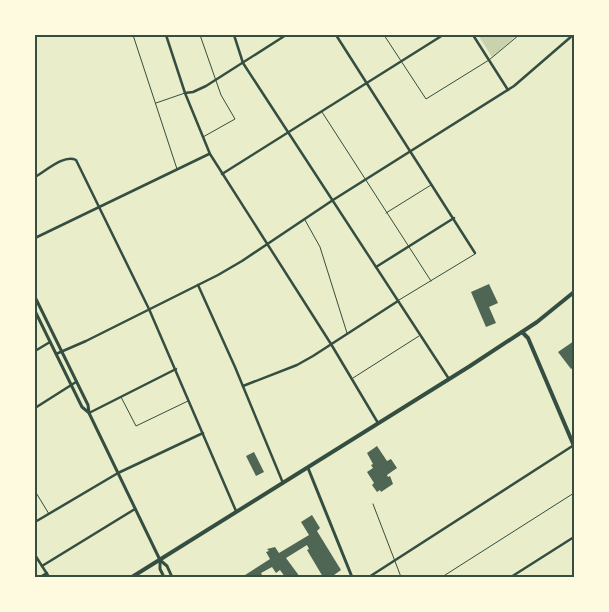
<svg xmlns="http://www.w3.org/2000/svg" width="609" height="612" font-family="'Asap Condensed',sans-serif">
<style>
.green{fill:#cad2ad}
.building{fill:#4f6655}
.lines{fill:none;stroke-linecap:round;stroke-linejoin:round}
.service{stroke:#344e41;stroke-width:1}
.minor{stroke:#344e41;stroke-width:2.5}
.tertiary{stroke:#344e41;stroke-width:3}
.secondary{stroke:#344e41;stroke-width:3}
.primary{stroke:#344e41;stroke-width:4}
.neatline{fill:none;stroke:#344e41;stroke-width:2}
</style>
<rect width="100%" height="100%" fill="#e9edc9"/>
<path class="green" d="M 478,35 L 517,35 L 492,57 Z"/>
<g class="building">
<path d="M 489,284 L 498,303 L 489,307 L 496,323 L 486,327 L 471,292 Z"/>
<path d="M 574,341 L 574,352 L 572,353 L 574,356 L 574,367 L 571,369 L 558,352 Z"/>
<path d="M 377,446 L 387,461 L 391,459 L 397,468 L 387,475 L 388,477 L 390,476 L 393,484 L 381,492 L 380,490 L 377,492 L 372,485 L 374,483 L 367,472 L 373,468 L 371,465 L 373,464 L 367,453 Z"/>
<path d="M 254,452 L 264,472 L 256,476 L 246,456 Z"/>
<path d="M 312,515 L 320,528 L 317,531 L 341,570 L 334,575 L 335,577 L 323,577 L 307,550 L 309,549 L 307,545 L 286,558 L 300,577 L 285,577 L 280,570 L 276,573 L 272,567 L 261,573 L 263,577 L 242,577 L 270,559 L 266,552 L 269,551 L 267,549 L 275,547 L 279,553 L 309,535 L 301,522 Z"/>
</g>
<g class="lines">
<g class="service">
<path d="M 133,35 L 177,169"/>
<path d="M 200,35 L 221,95 L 235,119 L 203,137"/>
<path d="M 384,35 L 426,99 L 489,60 L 519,35"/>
<path d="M 156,103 L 185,93"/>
<path d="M 322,112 L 431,281"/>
<path d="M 386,213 L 431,185"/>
<path d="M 305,220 L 320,247 L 347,333"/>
<path d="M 399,300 L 475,254"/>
<path d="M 353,378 L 419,336"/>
<path d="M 121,397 L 136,426 L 188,401"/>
<path d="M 35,491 L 49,514"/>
<path d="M 373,504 L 401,577"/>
<path d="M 442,577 L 574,493"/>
</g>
<g class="minor">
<path d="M 166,35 L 185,93 L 210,154 L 331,344 L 378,423"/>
<path d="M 234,35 L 243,63 L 449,379"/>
<path d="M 336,35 L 475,253"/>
<path d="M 473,35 L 508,90"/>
<path d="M 185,93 L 193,92 L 206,86 L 286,35"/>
<path d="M 222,174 L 443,35"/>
<path d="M 35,177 C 46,171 64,154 76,160 L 149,309 L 236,511"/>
<path d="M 35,238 L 209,154"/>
<path d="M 376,267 L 454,218"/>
<path d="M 198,285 L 235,367 L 283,483"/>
<path d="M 35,351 L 50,342"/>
<path d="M 56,354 L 86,341 L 218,275 L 242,261 L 333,200 L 514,86 L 573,35"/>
<path d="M 243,386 L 297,365 L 313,356 L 398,301"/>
<path d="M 35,408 L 76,382"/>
<path d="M 89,413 L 176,369"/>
<path d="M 35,522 L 118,473 L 203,433"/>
<path d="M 35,555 L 49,577"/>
<path d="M 42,566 L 135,509"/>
<path d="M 40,577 L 47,573"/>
<path d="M 369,577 L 574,445"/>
<path d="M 511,577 L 574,537"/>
</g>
<g class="tertiary">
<path d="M 160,560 L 167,566 L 172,577"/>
<path d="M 160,560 L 160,569 L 164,577"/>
</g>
<g class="secondary">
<path d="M 35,297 L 88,405 L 89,413 L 160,560"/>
<path d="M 35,311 L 82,407 L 88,412"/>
<path d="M 308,468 L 352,577"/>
</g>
<g class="primary">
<path d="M 522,332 L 528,338 L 574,446"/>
<path d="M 132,577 L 470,366 L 537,322 L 574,292"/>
</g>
</g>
<rect width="609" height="612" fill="none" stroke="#fefae0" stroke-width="72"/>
<rect x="36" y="36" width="537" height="540" class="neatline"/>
</svg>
